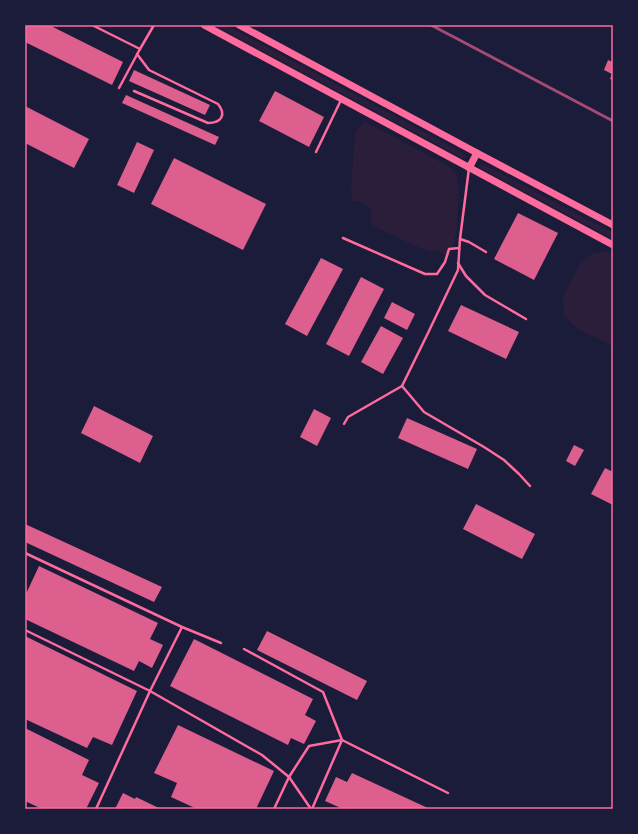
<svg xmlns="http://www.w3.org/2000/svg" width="638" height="834" font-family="Montserrat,sans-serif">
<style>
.green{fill:#2a1e3b}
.building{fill:#dd5f8e}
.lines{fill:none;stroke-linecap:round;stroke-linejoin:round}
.service{stroke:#ff6b9d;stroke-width:2.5}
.secondary{stroke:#ff6b9d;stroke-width:7}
.rail{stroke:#a44b75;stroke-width:3}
.neatline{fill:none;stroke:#ff6b9d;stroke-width:1.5}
</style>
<rect width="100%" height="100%" fill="#1b1b3a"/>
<g class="green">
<path d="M 214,25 L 226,25 L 465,154 L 466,155 L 465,158 L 462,158 Z"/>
<path d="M 364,121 L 450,167 L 457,176 L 459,193 L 456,235 L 450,257 L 436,250 L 429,252 L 377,228 L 370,221 L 371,210 L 364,203 L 352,201 L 351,189 L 355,134 Z"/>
<path d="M 480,164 L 483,164 L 613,233 L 613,239 L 480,168 L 479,166 Z"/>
<path d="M 605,251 L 613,254 L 613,346 L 578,329 L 564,316 L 563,296 L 581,263 L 593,253 Z"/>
</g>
<g class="building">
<path d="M 25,25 L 49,25 L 123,62 L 112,85 L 25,42 Z"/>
<path d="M 608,60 L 613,62 L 613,80 L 610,79 L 612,74 L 604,70 Z"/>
<path d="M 134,70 L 210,105 L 205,115 L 129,81 Z"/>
<path d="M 275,91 L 324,117 L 309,147 L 259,121 Z"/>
<path d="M 126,95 L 219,137 L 215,145 L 122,103 Z"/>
<path d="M 25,106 L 89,139 L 74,168 L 25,143 Z"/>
<path d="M 137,142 L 154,150 L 134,193 L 117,185 Z"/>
<path d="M 174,158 L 266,204 L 243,250 L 151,204 Z"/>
<path d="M 518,213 L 558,233 L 534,280 L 494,259 Z"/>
<path d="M 321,258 L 343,269 L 307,336 L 285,324 Z"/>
<path d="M 361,277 L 384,289 L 349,356 L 326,344 Z"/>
<path d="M 392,302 L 415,314 L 407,330 L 384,318 Z"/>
<path d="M 461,305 L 519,332 L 506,359 L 448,331 Z"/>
<path d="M 381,326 L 403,338 L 383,374 L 361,362 Z"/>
<path d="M 94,406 L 153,436 L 140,463 L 81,433 Z"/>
<path d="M 314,409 L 331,418 L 317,446 L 300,437 Z"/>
<path d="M 407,418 L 477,449 L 468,469 L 398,438 Z"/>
<path d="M 574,445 L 584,450 L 575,466 L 566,461 Z"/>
<path d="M 605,468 L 613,472 L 613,505 L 591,494 Z"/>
<path d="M 476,504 L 535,534 L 522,559 L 463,529 Z"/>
<path d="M 25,524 L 162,587 L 154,602 L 25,542 Z"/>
<path d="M 39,566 L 158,623 L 150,639 L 163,645 L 152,668 L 139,661 L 134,671 L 25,619 L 25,596 Z"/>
<path d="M 267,631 L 367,681 L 357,700 L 257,650 Z"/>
<path d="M 25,636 L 137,691 L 112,745 L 93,737 L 87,748 L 25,719 Z"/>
<path d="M 194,639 L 313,699 L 305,715 L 316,721 L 304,744 L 291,738 L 288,745 L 170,686 Z"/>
<path d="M 178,725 L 274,771 L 256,809 L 197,809 L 171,797 L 177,783 L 154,773 Z"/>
<path d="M 25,728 L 89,760 L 82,775 L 99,783 L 86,809 L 42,809 L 25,801 Z"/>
<path d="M 352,773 L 430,809 L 343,809 L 325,801 L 336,777 L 347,782 Z"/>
<path d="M 123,793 L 135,799 L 136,797 L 161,809 L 115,809 Z"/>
</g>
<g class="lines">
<g class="service">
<path d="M 92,25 L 140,49 L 154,25"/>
<path d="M 119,88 L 140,49"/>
<path d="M 134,91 L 208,123 C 221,123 227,115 218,104 L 149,70 L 137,54"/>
<path d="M 316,152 L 341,100"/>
<path d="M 343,238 L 425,274 L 437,274 L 445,262 L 449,249 L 459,248"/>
<path d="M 460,239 L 469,242 L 486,252"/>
<path d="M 458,263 L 466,276 L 485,295 L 526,319"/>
<path d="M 402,386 L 424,412 L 484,447 L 504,460 L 519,474 L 530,486"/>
<path d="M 344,424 L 348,417 L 402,386 L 428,333 L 458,270 L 460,239 L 469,168"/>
<path d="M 25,553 L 182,627 L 221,643"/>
<path d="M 25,630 L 150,691 L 262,755 L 289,777 L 311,809"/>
<path d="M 244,649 L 323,692 L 342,740 L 309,746 L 289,777 L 274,809"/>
<path d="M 96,809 L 150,691 L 182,627"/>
<path d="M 312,809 L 342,740 L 448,793"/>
</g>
<g class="secondary">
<path d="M 204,25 L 613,245"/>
<path d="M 239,25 L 477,153 L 613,225"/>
<path d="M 469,168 L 477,153"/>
</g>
<path class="rail" d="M 431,25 L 613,121"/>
</g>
<rect width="638" height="834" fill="none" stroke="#1b1b3a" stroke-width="52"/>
<rect x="26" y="26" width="586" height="782" class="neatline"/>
</svg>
